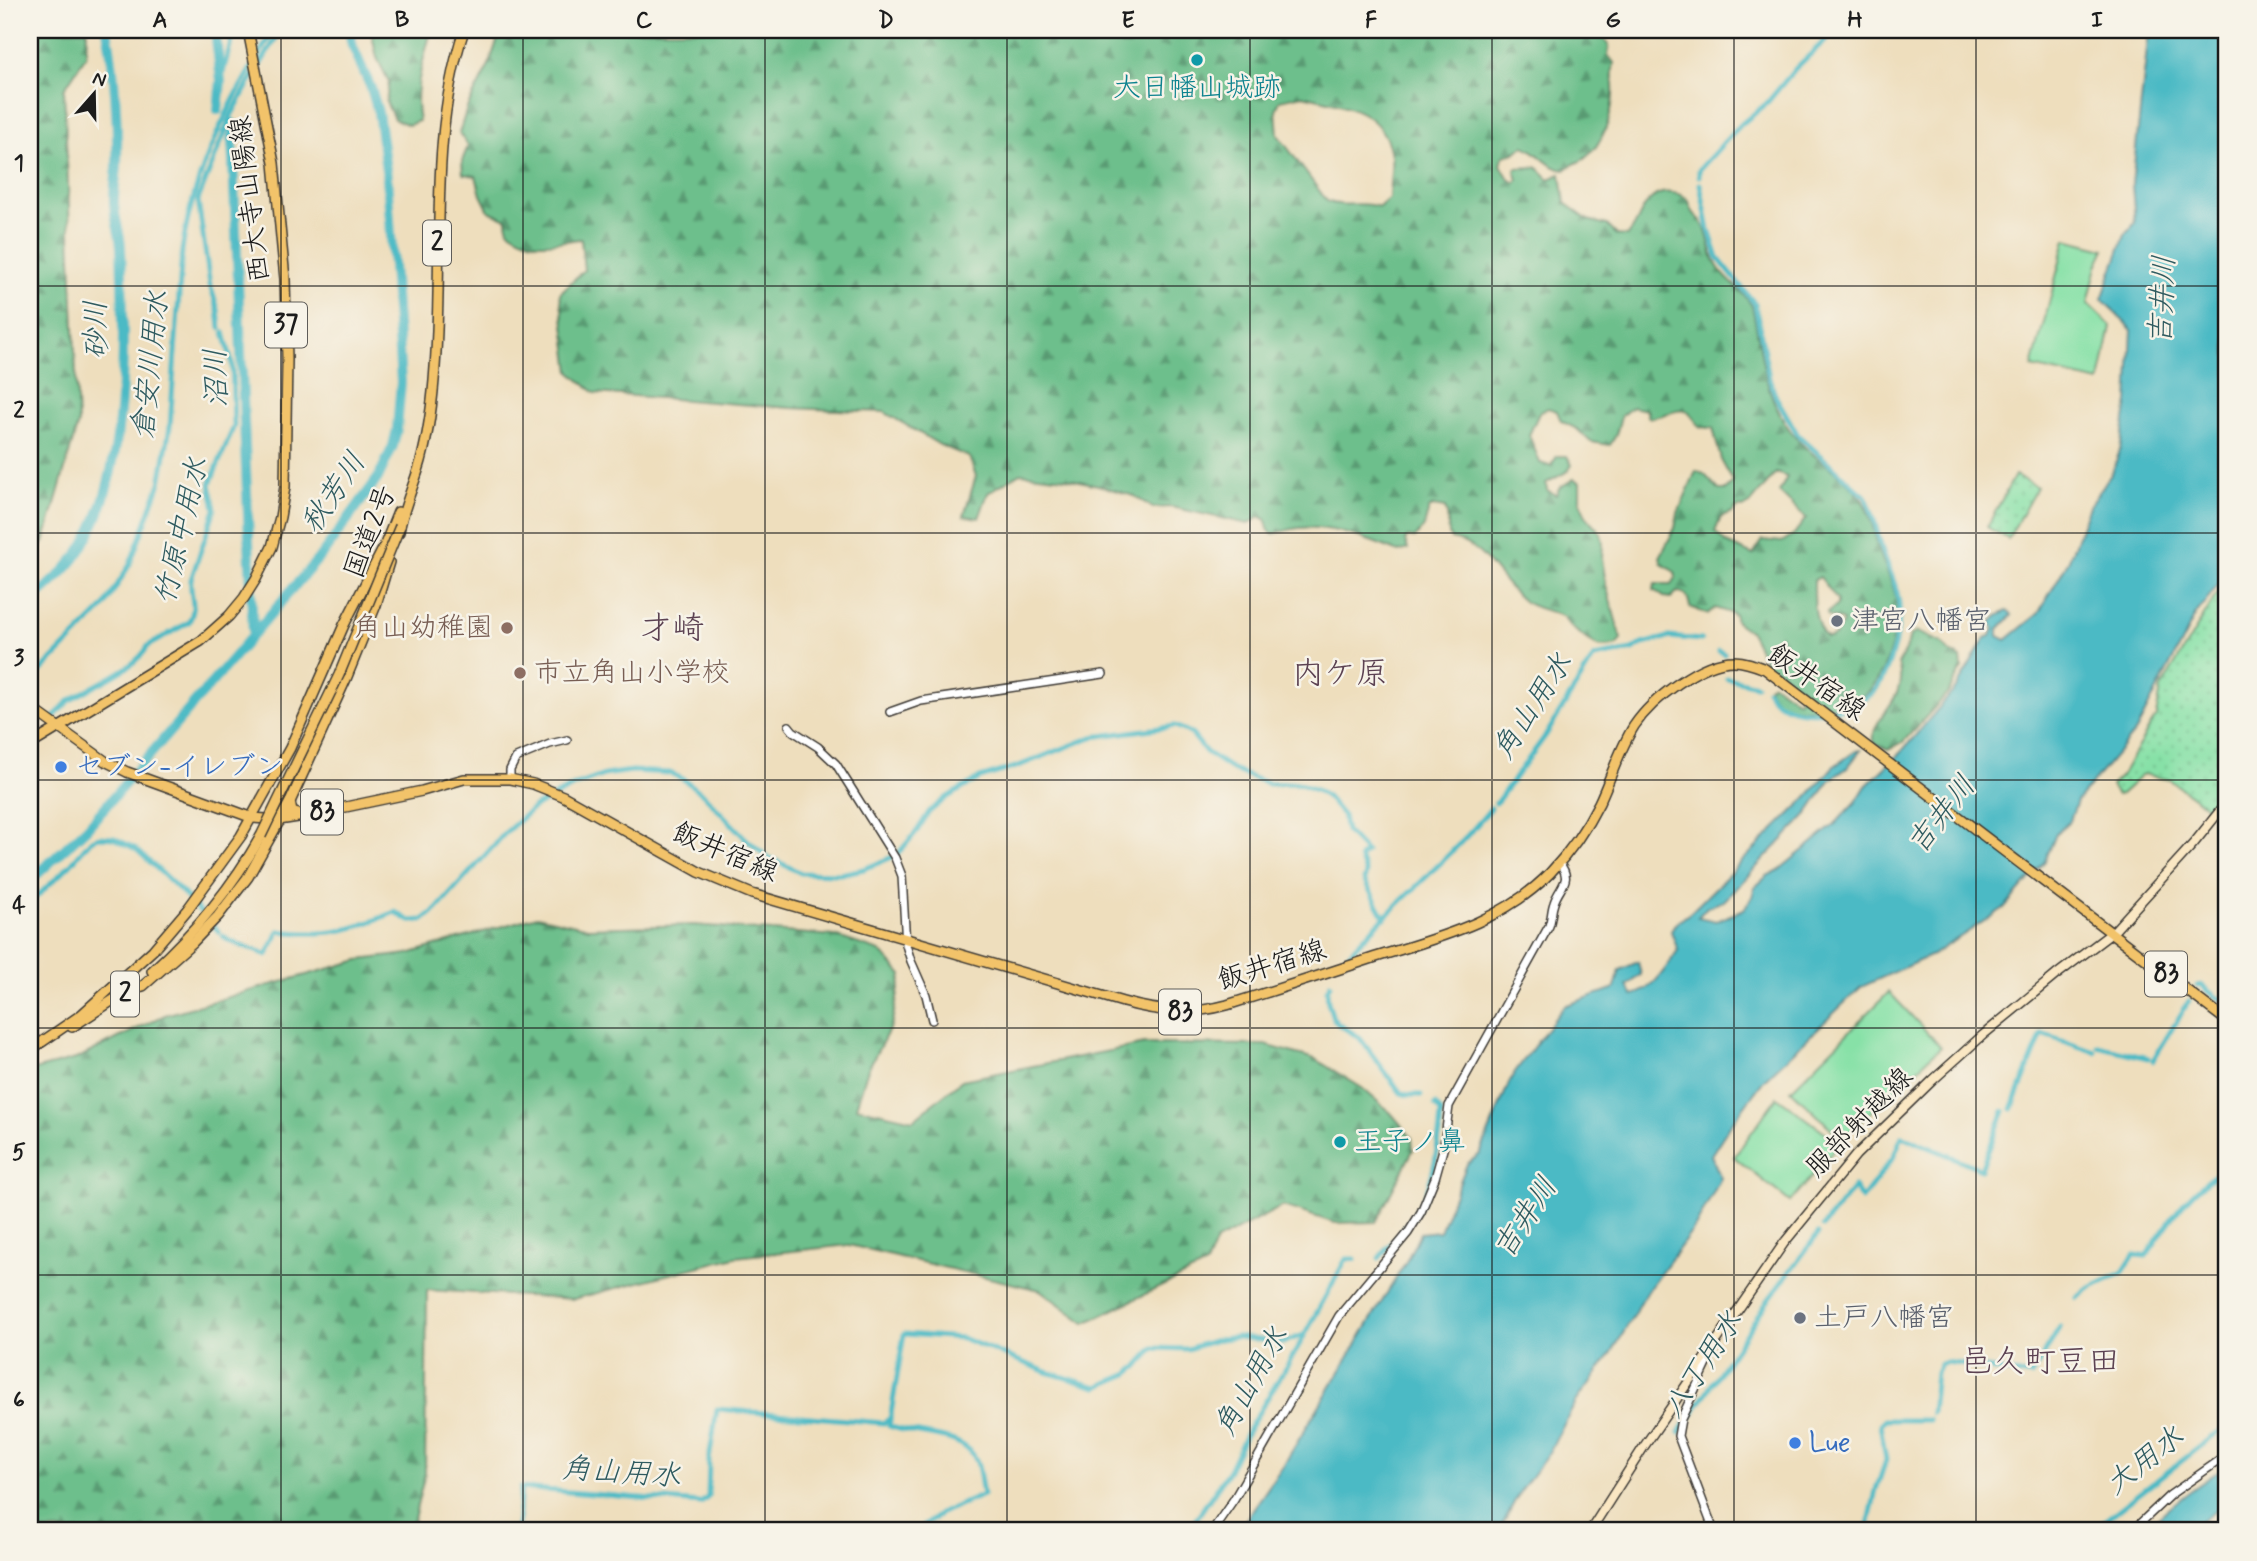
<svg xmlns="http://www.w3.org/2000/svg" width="2257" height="1561" font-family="Mynerve,'Klee One',sans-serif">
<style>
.grass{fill:url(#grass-dots);stroke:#527e62;stroke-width:2}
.forest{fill:url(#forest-firs);stroke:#446e54;stroke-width:2;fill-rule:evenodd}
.park{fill:#87e1a7;stroke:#527e62;stroke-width:2}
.water{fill:#4cbac5;stroke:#346b70;stroke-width:2}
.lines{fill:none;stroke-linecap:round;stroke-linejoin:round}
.canal{stroke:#4cbac5;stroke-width:5}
.river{stroke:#4cbac5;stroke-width:10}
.tertiary-casing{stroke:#3c3934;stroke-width:10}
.secondary-casing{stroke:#3c3934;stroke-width:11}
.primary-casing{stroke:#3c3934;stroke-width:12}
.trunk-casing{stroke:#3c3934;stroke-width:12}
.tertiary{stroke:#fff;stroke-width:7}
.secondary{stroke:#fae7c3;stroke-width:8}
.primary{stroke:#f2c36a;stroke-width:9}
.trunk{stroke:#f2c36a;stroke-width:9}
.trunk-bridge-casing{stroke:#3c3934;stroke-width:12;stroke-linecap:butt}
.trunk-bridge{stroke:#f2c36a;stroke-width:9}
.grid{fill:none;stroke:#1c1c1c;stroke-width:2;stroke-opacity:0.55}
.culture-dot{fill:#0f9aa8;stroke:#f7f3e8;stroke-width:2.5}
.worship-dot{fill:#6b7280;stroke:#f7f3e8;stroke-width:2.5}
.education-dot{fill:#8d6e63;stroke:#f7f3e8;stroke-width:2.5}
.shop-dot{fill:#3f7fe0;stroke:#f7f3e8;stroke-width:2.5}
.labels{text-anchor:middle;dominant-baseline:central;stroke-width:5;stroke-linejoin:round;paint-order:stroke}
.shield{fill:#f7f3e8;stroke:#5e5c59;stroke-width:2}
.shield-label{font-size:26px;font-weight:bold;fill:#1c1c1c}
.culture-label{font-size:28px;fill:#0d838f;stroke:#f7f3e8}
.street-label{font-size:28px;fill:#1c1c1c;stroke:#f7f3e8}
.worship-label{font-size:28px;fill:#5b616d;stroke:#f7f3e8;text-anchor:start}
.education-label{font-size:28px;fill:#785e54;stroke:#f7f3e8;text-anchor:end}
.shop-label{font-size:28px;fill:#366cbe;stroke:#f7f3e8;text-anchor:start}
.water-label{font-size:30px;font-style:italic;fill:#2f5b60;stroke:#f7f3e8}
.quarter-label{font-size:32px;fill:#5c4252;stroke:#f7f3e8}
.neatline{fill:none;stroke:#1c1c1c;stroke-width:2.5}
.grid-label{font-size:23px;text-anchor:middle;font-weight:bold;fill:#1c1c1c}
</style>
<defs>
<pattern id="grass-dots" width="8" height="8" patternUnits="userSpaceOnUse" patternTransform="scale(1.75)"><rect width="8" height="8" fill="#87e1a7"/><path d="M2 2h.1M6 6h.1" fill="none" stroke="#74c08f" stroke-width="1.8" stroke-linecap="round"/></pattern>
<pattern id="forest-firs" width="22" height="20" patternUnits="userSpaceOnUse" patternTransform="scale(1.75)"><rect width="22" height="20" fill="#6dbf8c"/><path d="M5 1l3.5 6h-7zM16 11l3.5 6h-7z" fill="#599a72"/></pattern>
</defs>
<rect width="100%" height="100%" fill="#f7f3e8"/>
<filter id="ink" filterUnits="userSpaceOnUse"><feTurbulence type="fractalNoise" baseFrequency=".0143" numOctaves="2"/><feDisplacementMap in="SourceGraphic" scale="14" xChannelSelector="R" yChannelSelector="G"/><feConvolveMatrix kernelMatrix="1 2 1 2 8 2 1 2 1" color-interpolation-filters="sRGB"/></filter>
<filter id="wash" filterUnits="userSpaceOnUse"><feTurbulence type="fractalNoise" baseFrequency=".00686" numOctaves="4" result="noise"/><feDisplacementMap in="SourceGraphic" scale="28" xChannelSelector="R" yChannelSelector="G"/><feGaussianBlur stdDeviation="1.57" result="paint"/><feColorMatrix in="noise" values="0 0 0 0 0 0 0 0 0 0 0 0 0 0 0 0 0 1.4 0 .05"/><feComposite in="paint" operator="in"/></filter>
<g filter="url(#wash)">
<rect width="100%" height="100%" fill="#eedebd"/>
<g class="grass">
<path d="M 2015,475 L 2037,487 L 2008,539 L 1987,527 Z"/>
<path d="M 2227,583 L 2227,784 L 2208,808 L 2170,780 L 2143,774 L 2121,794 L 2117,795 L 2111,786 L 2121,776 L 2156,716 L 2161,688 L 2215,597 Z"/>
</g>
<g class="forest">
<path d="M 30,30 L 87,30 L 86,56 L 64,89 L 78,423 L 44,543 L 30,553 Z"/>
<path d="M 371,30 L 430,30 L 430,35 C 422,65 413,91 419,121 L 409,125 L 394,119 L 386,102 L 389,82 L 377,58 Z"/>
<path d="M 501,30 L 1597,30 L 1609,46 L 1608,55 L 1614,63 C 1611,75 1614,84 1613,95 C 1612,117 1602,146 1584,159 C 1578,163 1571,164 1565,170 C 1548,169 1538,150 1523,146 L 1515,153 L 1503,156 L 1501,165 L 1509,179 L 1516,183 L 1518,180 L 1515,171 L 1516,168 L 1537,167 L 1549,179 L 1561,174 L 1565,203 L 1588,220 L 1607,225 L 1617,235 L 1627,236 C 1640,224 1640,202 1659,194 C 1667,191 1684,193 1689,201 C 1689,202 1692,211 1693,212 C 1695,216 1701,219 1703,224 C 1711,238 1709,256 1720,270 C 1729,283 1744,291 1752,306 C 1762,349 1761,383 1785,423 C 1803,453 1835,467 1857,493 C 1872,511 1873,532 1880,553 C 1885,568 1893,582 1896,598 C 1900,627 1889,666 1871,689 C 1855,707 1801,715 1780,703 C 1774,700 1771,693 1768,687 L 1772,683 L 1798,701 L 1803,692 L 1766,663 L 1750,632 L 1736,622 L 1734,614 L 1715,608 L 1707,614 L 1690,607 C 1688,597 1687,593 1677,592 L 1671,598 L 1664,597 L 1654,590 L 1655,584 L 1671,584 L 1676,578 L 1675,572 L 1662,564 L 1660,557 L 1675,528 L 1678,513 L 1696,471 L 1704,474 L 1719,490 L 1726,490 L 1733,482 L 1721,460 L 1713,428 L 1700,427 L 1689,412 L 1683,409 L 1651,418 L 1647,416 L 1647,410 L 1632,407 L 1621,416 L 1616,435 L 1610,445 L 1591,442 L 1577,429 L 1561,421 L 1557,411 L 1548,408 L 1539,413 L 1529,435 L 1540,463 L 1551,466 L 1557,456 L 1567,456 L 1572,465 L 1568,471 L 1546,483 L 1547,490 L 1556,495 L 1559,488 L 1574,479 L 1580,482 L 1580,501 L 1586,516 L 1600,532 L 1603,541 L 1602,558 L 1606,585 L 1621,639 L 1617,645 C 1598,650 1594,645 1580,634 C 1572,628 1568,626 1564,617 C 1550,610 1534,609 1522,600 C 1497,580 1485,544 1451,539 C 1446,531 1450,519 1445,508 L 1433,506 L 1429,509 L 1424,526 L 1415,538 L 1408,537 L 1405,540 L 1408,549 L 1399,552 C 1369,540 1332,525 1299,528 C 1290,529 1281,532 1272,534 L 1268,529 L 1266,519 L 1260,517 L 1248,524 L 1171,507 L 1153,508 L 1134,496 L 1098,485 L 1066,478 L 1020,473 L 988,493 L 979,518 L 964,516 L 976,476 L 969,457 L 940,445 L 884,412 L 791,408 L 595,393 L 570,372 L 560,293 L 584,270 L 581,239 C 550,242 536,250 508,230 L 507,219 L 489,211 L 481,195 L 476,176 L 463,174 L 462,161 L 468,146 L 459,133 L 467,108 L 488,67 ZM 1303,95 C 1341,105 1383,108 1391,155 C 1393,168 1389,184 1389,198 L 1379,207 C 1361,200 1344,209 1327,201 L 1278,135 L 1276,110 L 1280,100 ZM 1776,473 L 1787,477 L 1779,492 L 1806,518 L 1794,534 L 1782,542 L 1763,540 L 1753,555 L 1726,543 L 1715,532 L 1721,517 L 1733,513 L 1735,509 L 1739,507 L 1743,508 L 1750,504 ZM 1820,577 L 1837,600 L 1837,605 L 1827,613 L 1828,616 L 1843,621 C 1840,629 1836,639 1826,638 C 1813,624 1814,598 1814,580 Z"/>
<path d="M 1917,632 L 1942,643 L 1949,652 L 1961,658 L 1962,668 L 1948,693 L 1903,742 L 1888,750 L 1874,742 C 1869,716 1910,701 1898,664 L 1906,650 L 1910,636 Z"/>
<path d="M 537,916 L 588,928 L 694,925 L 835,936 L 880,951 L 902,975 L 891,1026 L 868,1069 L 856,1107 L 913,1120 L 962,1080 L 1145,1044 L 1265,1045 L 1315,1059 L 1362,1088 L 1391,1113 L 1412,1138 L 1413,1150 L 1376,1222 L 1335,1223 L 1283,1206 L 1216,1241 L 1206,1265 L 1085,1323 L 1040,1290 L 849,1245 L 735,1257 L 574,1299 L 427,1290 L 425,1473 L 411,1531 L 30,1531 L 30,1071 L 76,1059 L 165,1015 L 359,960 L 408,954 Z"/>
</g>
<g class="park">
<path d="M 2066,239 L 2105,249 L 2097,266 L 2088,304 L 2111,326 L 2100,382 L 2032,367 Z"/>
<path d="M 1889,992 L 1941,1047 L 1842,1139 L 1791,1090 Z"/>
<path d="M 1777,1097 L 1840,1143 L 1790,1202 L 1734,1157 Z"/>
</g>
<g class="water">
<path d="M 2149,30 L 2227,30 L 2227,573 L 2196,614 L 2136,731 L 2077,801 L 2070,821 L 2056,834 L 2045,861 L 2004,908 L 1934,954 L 1861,987 L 1764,1080 L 1729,1127 L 1711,1155 L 1721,1178 L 1695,1227 L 1646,1293 L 1613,1351 L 1576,1402 L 1548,1454 L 1519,1493 L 1499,1531 L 1238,1531 L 1283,1466 L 1407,1260 L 1420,1233 L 1440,1231 L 1467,1164 L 1480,1154 L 1509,1083 L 1515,1072 L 1564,1006 L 1615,988 L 1620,970 L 1638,962 L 1641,975 L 1627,986 L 1633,995 C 1654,990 1666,968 1678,950 L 1671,931 L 1674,925 L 1691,912 L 1806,798 L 1833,767 L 1856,751 L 1861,750 L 1847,768 L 1830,780 L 1808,813 L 1724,901 L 1707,907 L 1698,917 L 1716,921 L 1744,909 L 1752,897 L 1755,887 L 1767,876 L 1779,870 L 1834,825 L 1856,802 L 1866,786 L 1902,751 L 1957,687 L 1985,638 L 1991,636 L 1994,628 L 1991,622 L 1997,616 L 2007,611 L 2012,615 L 1998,630 L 1998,636 L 2006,640 L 2038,614 L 2069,560 L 2089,506 L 2112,473 L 2120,450 L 2128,402 L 2132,330 L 2102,299 L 2125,235 L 2135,223 L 2132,184 Z"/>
<path d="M 2227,1466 L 2227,1503 L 2187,1531 L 2144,1531 C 2169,1505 2197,1485 2227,1466 Z"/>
</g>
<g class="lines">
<g class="canal">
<path d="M 260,65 L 281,30"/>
<path d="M 221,81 L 234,30"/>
<path d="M 1699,176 L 1699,170 L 1739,126 L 1766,104 L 1795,69 L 1836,30"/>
<path d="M 1700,184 L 1709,230 L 1718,258 L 1755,304 L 1769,378 L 1776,397 L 1798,435 L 1865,496 C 1875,514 1876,533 1883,552 C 1888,567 1895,581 1898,597 C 1903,622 1891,668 1876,689 C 1856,715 1783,723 1767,690"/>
<path d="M 220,328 L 218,309 L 210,285 L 198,200 L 231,116 L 253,76"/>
<path d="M 1719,651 L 1724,654"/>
<path d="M 1727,678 L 1756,685"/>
<path d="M 30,682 L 104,607 L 130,564 L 149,513 L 160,483 L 170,427 L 182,250 C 194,169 231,98 274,30"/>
<path d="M 53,718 C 58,713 62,707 68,702 C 89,686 136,670 148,646 L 189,622 C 198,604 189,597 191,579 L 215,509 L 210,484 L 234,426 L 232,363 L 224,332"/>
<path d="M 1496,803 L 1546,735 L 1594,657 L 1632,650 L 1643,644 L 1669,637 L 1701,640"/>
<path d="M 30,903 L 70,865 L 91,840 L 99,837 L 114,838 L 136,849 L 183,893 L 219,932"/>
<path d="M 223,936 L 230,941 L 267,955 L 279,931 C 329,937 350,931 395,912 L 410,921 L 423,920 L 436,910 L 506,832 L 534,807 L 574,786 L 604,775 L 632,771 L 670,773 L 683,779 L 703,794 L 746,839 L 766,856 L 801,873 L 840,874 L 864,869 L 897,855 L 917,831 L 929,812 L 946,798 L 980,778 L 1016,767 L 1092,737 L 1175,726 L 1191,733 L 1206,752 L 1233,770 L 1269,784 L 1298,783 L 1318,791 L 1327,797 L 1343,816 L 1346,831 L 1366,852 L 1360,857 L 1366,874 L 1364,880 L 1385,918"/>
<path d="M 1345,958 C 1391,906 1447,863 1491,808"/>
<path d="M 1330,984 L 1327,990 L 1328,1002 L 1333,1018 L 1338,1024 L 1359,1037 L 1401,1093 L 1408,1095 L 1421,1095"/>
<path d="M 2198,986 L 2201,985 L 2216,997 L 2227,1001"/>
<path d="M 2098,1046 L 2148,1058"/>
<path d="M 2153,1060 L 2189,1001"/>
<path d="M 2012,1109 L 2042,1034 L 2095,1052"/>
<path d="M 2223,1170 L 2227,1167"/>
<path d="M 1823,1226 L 1854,1187 L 1862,1199 L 1893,1158 L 1902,1136 L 1981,1169 L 2004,1111"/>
<path d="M 1379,1258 C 1392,1242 1409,1225 1419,1207 C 1435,1179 1439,1143 1441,1112 L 1435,1105"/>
<path d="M 2077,1298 L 2088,1289 L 2123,1272 L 2134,1255 L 2146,1256 C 2168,1224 2186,1193 2220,1172"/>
<path d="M 1970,1366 L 2031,1376 L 2060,1327"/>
<path d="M 1932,1413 L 1936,1373 L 1940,1364 L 1946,1362 L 1966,1365"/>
<path d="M 1680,1432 L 1769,1299 L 1818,1234"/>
<path d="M 517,1531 L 521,1488 L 701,1503 L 708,1497 L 709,1460 L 717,1409 L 884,1423 L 889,1419"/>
<path d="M 917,1531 L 941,1513 L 983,1495 C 981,1485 980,1472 977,1462 C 965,1431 916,1437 889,1426 L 904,1334 L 962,1338 L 1047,1372 L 1097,1387 L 1128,1374 L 1137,1367 L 1154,1348 L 1187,1349 L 1220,1339 L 1238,1337 L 1283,1343 L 1303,1335"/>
<path d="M 1188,1531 L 1229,1470 L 1247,1432 L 1297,1349 L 1346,1259 L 1355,1259"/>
<path d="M 1867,1531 L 1876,1490 L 1886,1460 L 1880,1424 L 1884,1420 L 1929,1420"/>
<path d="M 2091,1531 L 2227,1426"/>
</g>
<g class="river">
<path d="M 215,30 L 221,81 L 218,110"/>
<path d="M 232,123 L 236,126 L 232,138 L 253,634"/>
<path d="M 30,602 C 49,586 72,566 84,544 C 130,467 124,335 121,247 C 120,231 113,215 114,199 C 114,189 116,178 117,168 C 118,127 115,70 107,30"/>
<path d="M 30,881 L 87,828 L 324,552 L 378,478 L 393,446 L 397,429 L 401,382 L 387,177 L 378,112 L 371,88 L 352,45 L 349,30"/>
</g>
</g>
</g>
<g filter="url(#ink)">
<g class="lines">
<g class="tertiary-casing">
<g id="tertiary">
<path d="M 890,712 L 921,701 L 1103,674"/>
<path d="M 789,726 L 793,731 L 818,747 L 836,764 L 895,858 L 902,876 L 906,945 L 911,961 L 926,995 L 932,1020"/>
<path d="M 510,779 L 510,770 L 516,758 L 550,744 L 567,740"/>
<path d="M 1212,1531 L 1234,1499 L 1339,1316 L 1408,1233 L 1421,1212 L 1435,1178 L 1444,1146 L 1449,1106 L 1549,926 C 1552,918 1551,911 1554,903 C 1559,886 1574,881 1559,863"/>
<path d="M 1714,1531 L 1678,1436 L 1681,1419 L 1716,1345"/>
<path d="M 2132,1531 L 2170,1495 L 2227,1455"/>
</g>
</g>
<g class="secondary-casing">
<path id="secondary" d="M 1590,1531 L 1643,1448 L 1784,1243 L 1856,1155 L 1933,1080 L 1983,1035 L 2056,975 L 2113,932 L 2194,843 L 2227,802"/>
</g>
<g class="primary-casing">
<g id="primary">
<path d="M 30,707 L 105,761 L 127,772 L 253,818 L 279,820 L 298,817 L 422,791 L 464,779 L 510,779 L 533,784 L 563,796 L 699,872 L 752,894 L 1123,1002 C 1159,1012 1191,1015 1227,1005 C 1275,990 1322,975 1370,959 C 1433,939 1502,923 1550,873 C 1570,852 1586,829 1599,803 C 1611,778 1619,750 1634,726 C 1652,699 1701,661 1734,661 C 1745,661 1755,665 1765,669 L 2227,1021"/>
<path d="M 30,745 L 201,641 L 229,616 L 244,598 L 256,579 L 272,547 L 280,517 L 285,487 L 287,360 L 285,279 L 274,163 L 248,30"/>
</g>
</g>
<g class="trunk-casing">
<g id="trunk">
<path d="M 399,532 C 403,508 414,485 421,461 C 429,431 433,398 435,367 C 444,254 428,140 464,30"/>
<path d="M 290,802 L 292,812 L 304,816"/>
<path d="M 152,971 C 196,931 232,888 261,836"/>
<path d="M 132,989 L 143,986 L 193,942 L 218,916 L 248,877 L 290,802 L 346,679 L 376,605 L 389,562"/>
<path d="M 72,1027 L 136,985"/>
<path d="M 36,1046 L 81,1015 L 153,950 L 187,910 L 241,836 L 290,748 L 344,625 L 384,547 L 398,512"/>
</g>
</g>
<use href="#tertiary" class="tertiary"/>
<use href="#secondary" class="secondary"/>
<use href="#primary" class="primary"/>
<use href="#trunk" class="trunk"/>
<g class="trunk-bridge-casing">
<path id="trunk-bridge" d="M 261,836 L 339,675 L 400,526"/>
</g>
<use href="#trunk-bridge" class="trunk-bridge"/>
</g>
</g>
<path class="grid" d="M 281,30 L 281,1531M 523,30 L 523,1531M 765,30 L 765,1531M 1007,30 L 1007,1531M 1250,30 L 1250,1531M 1492,30 L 1492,1531M 1734,30 L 1734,1531M 1976,30 L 1976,1531M 30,286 L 2227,286M 30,533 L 2227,533M 30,780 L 2227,780M 30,1028 L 2227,1028M 30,1275 L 2227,1275"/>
<g class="culture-dot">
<circle cx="1197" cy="60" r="7"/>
<circle cx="1340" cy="1142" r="7"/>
</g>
<g class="worship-dot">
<circle cx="1837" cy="621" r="7"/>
<circle cx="1800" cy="1318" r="7"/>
</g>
<g class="education-dot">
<circle cx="507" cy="628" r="7"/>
<circle cx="520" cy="673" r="7"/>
</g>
<g class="shop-dot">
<circle cx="61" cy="767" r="7"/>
<circle cx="1795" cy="1443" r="7"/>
</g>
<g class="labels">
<g class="shield">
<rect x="423" y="220.5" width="28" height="45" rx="5"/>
<rect x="265" y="302.5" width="42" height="45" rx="5"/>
<rect x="301" y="789.5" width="42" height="45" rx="5"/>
<rect x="2145" y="951.5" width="42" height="45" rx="5"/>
<rect x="111" y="971.5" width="28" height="45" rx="5"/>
<rect x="1159" y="989.5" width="42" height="45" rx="5"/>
</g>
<g class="shield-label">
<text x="437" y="243">2</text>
<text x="286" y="325">37</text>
<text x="322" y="812">83</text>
<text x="2166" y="974">83</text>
<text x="125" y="994">2</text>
<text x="1180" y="1012">83</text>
</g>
<g class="culture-label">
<text x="1197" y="88">大日幡山城跡</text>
<text x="1354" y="1142" text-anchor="start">王子ノ鼻</text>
</g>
<g class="street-label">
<text transform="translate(251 199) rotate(-97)">西大寺山陽線</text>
<text transform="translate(371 532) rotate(-69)">国道2号</text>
<text transform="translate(1816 683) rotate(35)">飯井宿線</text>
<text transform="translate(725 853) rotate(23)">飯井宿線</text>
<text transform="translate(1272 966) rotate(-17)">飯井宿線</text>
<text transform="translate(1860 1123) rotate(-46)">服部射越線</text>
</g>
<g class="worship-label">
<text x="1851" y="621">津宮八幡宮</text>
<text x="1814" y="1318">土戸八幡宮</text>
</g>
<g class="education-label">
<text x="493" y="628">角山幼稚園</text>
<text x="534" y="673" text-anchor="start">市立角山小学校</text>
</g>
<g class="shop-label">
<text x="75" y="767">セブン-イレブン</text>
<text x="1809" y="1443">Lue</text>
</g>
<g class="water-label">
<text transform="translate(2163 300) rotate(-87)">吉井川</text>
<text transform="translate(97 330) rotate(-91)">砂川</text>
<text transform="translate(151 365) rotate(-84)">倉安川用水</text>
<text transform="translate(217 378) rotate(-92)">沼川</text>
<text transform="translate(334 493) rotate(-56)">秋芳川</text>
<text transform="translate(182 531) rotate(-77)">竹原中用水</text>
<text transform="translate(1533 707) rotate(-57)">角山用水</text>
<text transform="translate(1942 815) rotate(-52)">吉井川</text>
<text transform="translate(1526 1218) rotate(-57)">吉井川</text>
<text transform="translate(1703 1365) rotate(-57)">八丁用水</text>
<text transform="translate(1252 1382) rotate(-61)">角山用水</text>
<text transform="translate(2145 1461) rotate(-38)">大用水</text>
<text transform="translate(621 1473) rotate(4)">角山用水</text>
</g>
<g class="quarter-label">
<text x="672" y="629">才崎</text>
<text x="1340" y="674">内ケ原</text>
<text x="2040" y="1362">邑久町豆田</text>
</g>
</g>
<rect width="2257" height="1561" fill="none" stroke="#f7f3e8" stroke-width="77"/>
<g transform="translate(94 94) rotate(20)" stroke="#f7f3e8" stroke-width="5" paint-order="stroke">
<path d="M0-5L12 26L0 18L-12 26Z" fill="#1c1c1c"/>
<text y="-10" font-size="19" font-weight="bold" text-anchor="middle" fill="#1c1c1c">N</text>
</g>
<rect x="38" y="38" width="2180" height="1484" class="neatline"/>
<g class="grid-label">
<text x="160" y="27">A</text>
<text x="402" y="27">B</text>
<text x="644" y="27">C</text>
<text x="886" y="27">D</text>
<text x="1128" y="27">E</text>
<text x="1371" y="27">F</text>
<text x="1613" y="27">G</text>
<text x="1855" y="27">H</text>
<text x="2097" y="27">I</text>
<text x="19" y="170">1</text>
<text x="19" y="417">2</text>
<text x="19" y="665">3</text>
<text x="19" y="912">4</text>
<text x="19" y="1159">5</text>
<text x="19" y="1407">6</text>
</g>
</svg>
